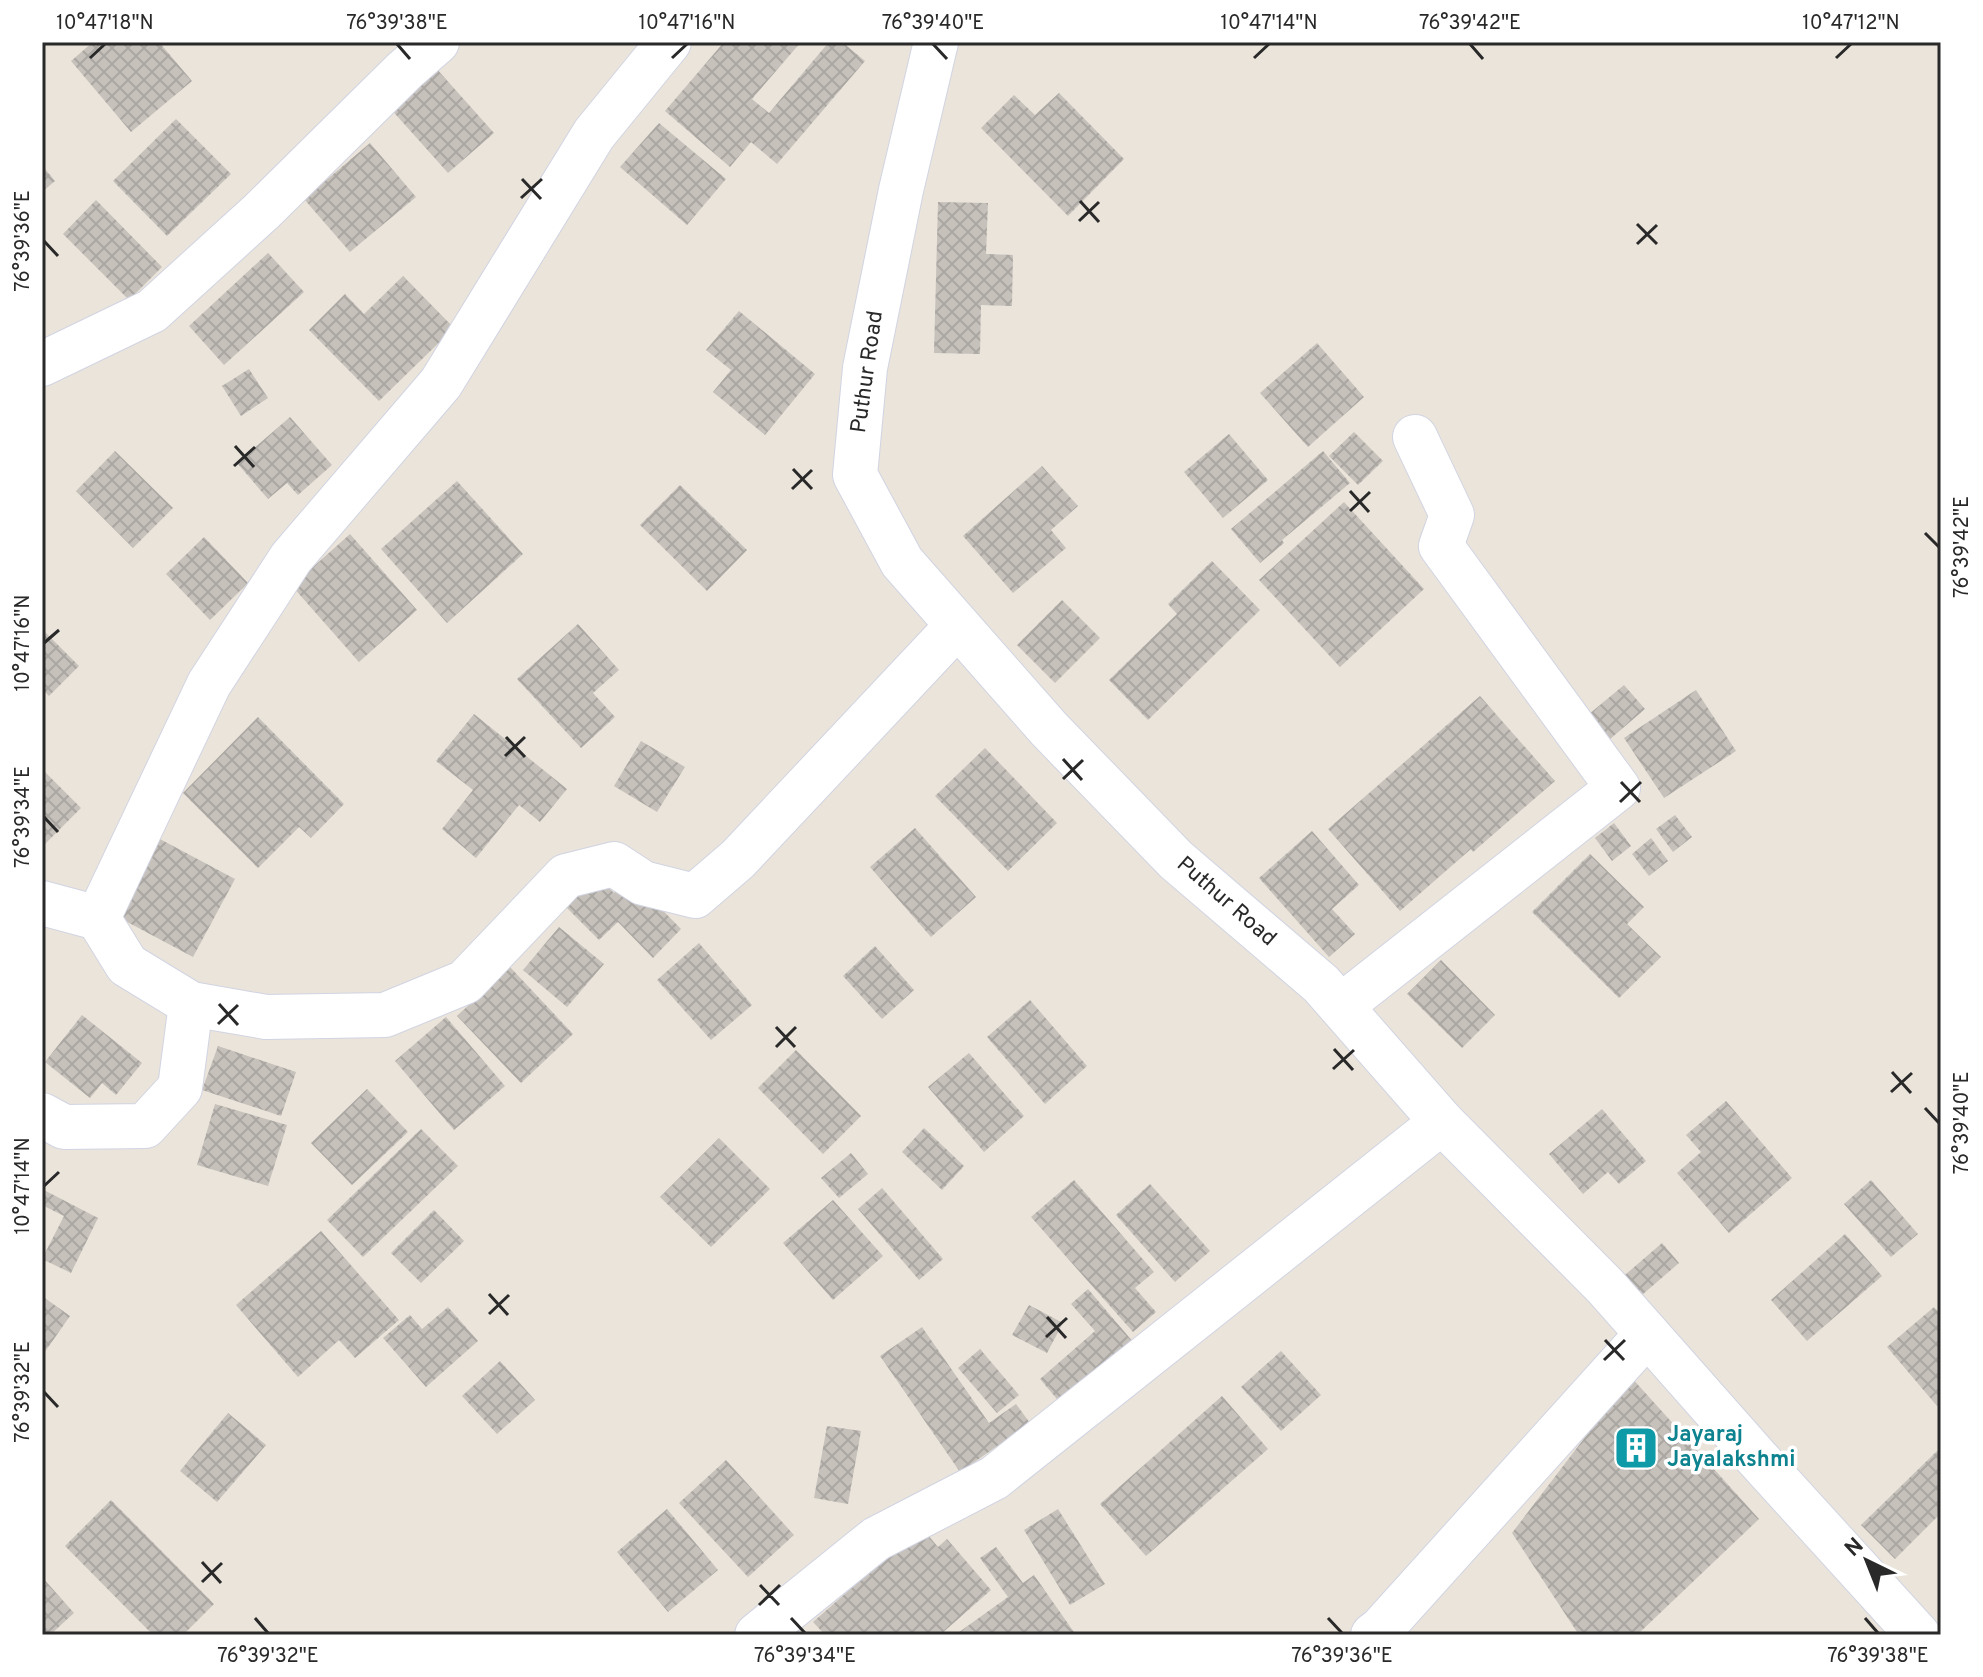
<svg xmlns="http://www.w3.org/2000/svg" width="1983" height="1677" font-family="Overpass,sans-serif">
<style>
.building{fill:url(#building-cross-hatch)}
.lines{fill:none;stroke-linecap:round;stroke-linejoin:round}
.minor-casing{stroke:#d1d4e2;stroke-width:46}
.tertiary-casing{stroke:#d1d4e2;stroke-width:46}
.minor{stroke:#fff;stroke-width:44}
.tertiary{stroke:#fff;stroke-width:44}
.ticks{fill:none;stroke:#292929;stroke-width:3}
.labels{text-anchor:middle;dominant-baseline:central;stroke-width:7;stroke-linejoin:round;paint-order:stroke}
.street-label{font-size:22px;fill:#292929;stroke:#fff}
.culture-label{font-size:22px;font-weight:bold;fill:#0d838f;stroke:#fff;text-anchor:start}
.neatline{fill:none;stroke:#292929;stroke-width:3}
.ticks-label{font-size:20px;text-anchor:middle;fill:#292929}
</style>
<defs>
<pattern id="building-cross-hatch" width="8" height="8" patternUnits="userSpaceOnUse" patternTransform="scale(2)"><rect width="8" height="8" fill="#c6c1bb"/><path d="M0 0l8 8M0 8l8-8" fill="none" stroke="#aaa6a1"/></pattern>
</defs>
<rect width="100%" height="100%" fill="#ebe4db"/>
<g class="building">
<path d="M 93,42 L 159,42 L 192,81 L 131,132 L 71,61 Z"/>
<path d="M 724,42 L 801,42 L 752,99 L 769,113 L 829,42 L 842,42 L 865,61 L 777,164 L 751,142 L 730,167 L 665,111 Z"/>
<path d="M 435,67 L 494,133 L 448,173 L 389,107 Z"/>
<path d="M 1059,93 L 1124,159 L 1068,216 L 981,128 L 1014,95 L 1035,115 Z"/>
<path d="M 176,119 L 231,174 L 167,236 L 113,181 Z"/>
<path d="M 659,123 L 726,179 L 687,225 L 620,167 Z"/>
<path d="M 370,143 L 416,197 L 350,252 L 304,199 Z"/>
<path d="M 42,165 L 55,181 L 42,192 Z"/>
<path d="M 96,200 L 162,267 L 129,300 L 63,234 Z"/>
<path d="M 938,202 L 988,203 L 986,254 L 1013,255 L 1012,306 L 981,305 L 980,354 L 934,353 Z"/>
<path d="M 268,253 L 304,292 L 224,365 L 189,326 Z"/>
<path d="M 403,276 L 454,328 L 379,401 L 309,330 L 345,294 L 364,314 Z"/>
<path d="M 739,311 L 815,374 L 765,435 L 713,392 L 731,370 L 706,350 Z"/>
<path d="M 1317,343 L 1364,397 L 1308,447 L 1260,393 Z"/>
<path d="M 249,369 L 268,398 L 241,416 L 222,386 Z"/>
<path d="M 290,417 L 332,465 L 298,495 L 287,483 L 268,499 L 237,463 Z"/>
<path d="M 1354,432 L 1383,461 L 1358,485 L 1329,456 Z"/>
<path d="M 1229,434 L 1268,480 L 1223,518 L 1184,472 Z"/>
<path d="M 115,451 L 173,508 L 133,548 L 76,491 Z"/>
<path d="M 1323,451 L 1350,483 L 1282,540 L 1284,543 L 1260,563 L 1231,529 Z"/>
<path d="M 1042,466 L 1078,506 L 1051,530 L 1066,548 L 1013,593 L 963,536 Z"/>
<path d="M 457,481 L 523,554 L 447,623 L 381,549 Z"/>
<path d="M 680,485 L 747,550 L 707,591 L 640,525 Z"/>
<path d="M 1344,502 L 1424,589 L 1340,667 L 1259,580 Z"/>
<path d="M 350,534 L 417,610 L 359,662 L 292,586 Z"/>
<path d="M 204,537 L 248,583 L 210,620 L 166,574 Z"/>
<path d="M 1212,561 L 1260,610 L 1148,720 L 1109,680 L 1177,614 L 1168,604 Z"/>
<path d="M 1062,600 L 1100,638 L 1055,683 L 1017,645 Z"/>
<path d="M 578,624 L 619,670 L 593,693 L 615,717 L 581,748 L 517,679 Z"/>
<path d="M 42,629 L 79,666 L 49,696 L 42,689 Z"/>
<path d="M 1624,685 L 1645,709 L 1609,740 L 1588,715 Z"/>
<path d="M 1696,690 L 1736,751 L 1664,798 L 1624,738 Z"/>
<path d="M 1480,696 L 1555,781 L 1473,852 L 1471,849 L 1400,911 L 1328,829 Z"/>
<path d="M 474,714 L 567,789 L 540,822 L 519,805 L 476,858 L 442,829 L 473,790 L 436,761 Z"/>
<path d="M 258,717 L 344,804 L 311,838 L 299,827 L 258,868 L 183,793 Z"/>
<path d="M 641,741 L 685,767 L 657,812 L 614,786 Z"/>
<path d="M 985,748 L 1057,823 L 1008,871 L 935,796 Z"/>
<path d="M 42,769 L 81,808 L 42,847 Z"/>
<path d="M 1675,815 L 1692,837 L 1673,852 L 1656,829 Z"/>
<path d="M 1614,823 L 1631,846 L 1612,861 L 1595,838 Z"/>
<path d="M 915,828 L 976,897 L 931,937 L 870,867 Z"/>
<path d="M 1312,831 L 1359,885 L 1332,909 L 1355,934 L 1329,957 L 1259,878 Z"/>
<path d="M 158,838 L 235,879 L 193,957 L 116,916 Z"/>
<path d="M 1651,838 L 1668,861 L 1649,876 L 1632,854 Z"/>
<path d="M 1590,854 L 1644,907 L 1627,924 L 1661,957 L 1619,998 L 1532,912 Z"/>
<path d="M 596,875 L 614,893 L 630,877 L 681,929 L 653,958 L 618,922 L 599,940 L 565,906 Z"/>
<path d="M 559,927 L 604,964 L 567,1007 L 523,970 Z"/>
<path d="M 699,943 L 752,1005 L 711,1040 L 657,980 Z"/>
<path d="M 875,946 L 914,990 L 882,1019 L 843,976 Z"/>
<path d="M 1441,960 L 1495,1015 L 1462,1048 L 1407,994 Z"/>
<path d="M 510,967 L 573,1034 L 521,1083 L 457,1016 Z"/>
<path d="M 1030,1000 L 1087,1066 L 1045,1104 L 987,1037 Z"/>
<path d="M 82,1015 L 142,1063 L 116,1095 L 102,1083 L 90,1098 L 45,1062 Z"/>
<path d="M 446,1017 L 505,1086 L 454,1130 L 395,1061 Z"/>
<path d="M 218,1046 L 296,1072 L 281,1116 L 202,1090 Z"/>
<path d="M 796,1050 L 861,1116 L 823,1154 L 758,1088 Z"/>
<path d="M 969,1053 L 1024,1116 L 984,1152 L 928,1087 Z"/>
<path d="M 367,1089 L 408,1132 L 352,1185 L 311,1143 Z"/>
<path d="M 1726,1101 L 1792,1178 L 1729,1233 L 1677,1173 L 1701,1152 L 1686,1135 Z"/>
<path d="M 215,1104 L 287,1125 L 268,1186 L 197,1165 Z"/>
<path d="M 1602,1109 L 1646,1161 L 1619,1184 L 1608,1172 L 1583,1194 L 1549,1154 Z"/>
<path d="M 924,1128 L 964,1166 L 942,1190 L 902,1152 Z"/>
<path d="M 421,1129 L 458,1166 L 363,1257 L 327,1220 Z"/>
<path d="M 719,1138 L 770,1189 L 711,1247 L 660,1197 Z"/>
<path d="M 851,1153 L 868,1174 L 839,1198 L 821,1178 Z"/>
<path d="M 1074,1180 L 1154,1272 L 1135,1288 L 1156,1312 L 1133,1332 L 1031,1217 Z"/>
<path d="M 1871,1180 L 1918,1234 L 1891,1257 L 1844,1204 Z"/>
<path d="M 1150,1184 L 1210,1251 L 1175,1282 L 1116,1215 Z"/>
<path d="M 882,1188 L 943,1259 L 919,1280 L 858,1209 Z"/>
<path d="M 42,1189 L 98,1218 L 71,1273 L 42,1259 L 64,1216 L 42,1205 Z"/>
<path d="M 833,1200 L 883,1256 L 833,1300 L 783,1243 Z"/>
<path d="M 434,1210 L 464,1241 L 421,1283 L 391,1253 Z"/>
<path d="M 321,1231 L 399,1320 L 355,1358 L 339,1340 L 298,1377 L 236,1305 Z"/>
<path d="M 1845,1234 L 1882,1276 L 1807,1341 L 1771,1300 Z"/>
<path d="M 1662,1243 L 1679,1263 L 1635,1301 L 1618,1281 Z"/>
<path d="M 1088,1289 L 1134,1343 L 1062,1405 L 1040,1379 L 1095,1331 L 1071,1304 Z"/>
<path d="M 42,1296 L 70,1316 L 42,1356 Z"/>
<path d="M 1029,1305 L 1063,1323 L 1047,1353 L 1012,1335 Z"/>
<path d="M 448,1307 L 478,1341 L 426,1387 L 383,1338 L 410,1315 L 422,1329 Z"/>
<path d="M 1934,1307 L 1941,1315 L 1941,1403 L 1937,1406 L 1887,1347 Z"/>
<path d="M 922,1327 L 989,1423 L 1016,1404 L 1030,1423 L 960,1472 L 880,1356 Z"/>
<path d="M 980,1349 L 1019,1395 L 997,1413 L 958,1368 Z"/>
<path d="M 1281,1351 L 1321,1395 L 1281,1431 L 1241,1387 Z"/>
<path d="M 500,1361 L 535,1400 L 497,1434 L 462,1396 Z"/>
<path d="M 1631,1377 L 1759,1519 L 1637,1635 L 1579,1635 L 1512,1533 Z"/>
<path d="M 1222,1396 L 1268,1449 L 1146,1556 L 1100,1504 Z"/>
<path d="M 228,1413 L 266,1445 L 217,1502 L 180,1471 Z"/>
<path d="M 827,1426 L 861,1431 L 848,1504 L 814,1498 Z"/>
<path d="M 1938,1450 L 1941,1453 L 1941,1513 L 1895,1559 L 1861,1525 Z"/>
<path d="M 726,1460 L 794,1535 L 748,1577 L 679,1503 Z"/>
<path d="M 111,1500 L 214,1604 L 183,1635 L 153,1635 L 65,1546 Z"/>
<path d="M 667,1509 L 718,1570 L 668,1612 L 617,1552 Z"/>
<path d="M 1058,1509 L 1105,1584 L 1070,1605 L 1024,1530 Z"/>
<path d="M 921,1527 L 938,1547 L 947,1539 L 991,1590 L 940,1635 L 825,1635 L 813,1622 Z"/>
<path d="M 996,1547 L 1023,1583 L 1034,1575 L 1076,1635 L 955,1635 L 1008,1597 L 980,1558 Z"/>
<path d="M 42,1577 L 74,1613 L 50,1635 L 42,1635 Z"/>
</g>
<g class="lines">
<g class="minor-casing">
<g id="minor">
<path d="M 42,364 L 152,311 L 261,212 L 405,70 L 437,42"/>
<path d="M 42,903 L 98,918 L 209,684 L 291,558 L 441,383 L 594,134 L 669,42"/>
<path d="M 98,918 L 127,965 L 191,1004 L 266,1017 L 385,1015 L 465,982 L 566,876 L 614,864 L 643,883 L 695,896 L 738,859 L 957,626"/>
<path d="M 1341,1006 L 1618,788 L 1441,546 L 1452,515 L 1415,437"/>
<path d="M 42,1115 L 64,1127 L 145,1126 L 180,1088 L 191,1004"/>
<path d="M 757,1635 L 876,1539 L 994,1478 L 1442,1122"/>
<path d="M 1373,1635 L 1381,1629 L 1647,1334"/>
</g>
</g>
<g class="tertiary-casing">
<path id="tertiary" d="M 936,42 L 901,190 L 865,368 L 855,475 L 902,562 L 1049,729 L 1176,860 L 1321,984 L 1442,1122 L 1605,1286 L 1757,1458 L 1918,1635"/>
</g>
<use href="#minor" class="minor"/>
<use href="#tertiary" class="tertiary"/>
</g>
<path class="ticks" d="M 397,44 L 410,59M 933,44 L 947,59M 1470,44 L 1483,59M 90,58 L 105,44M 672,58 L 687,44M 1254,58 L 1269,44M 1836,58 L 1851,44M 522,179 L 541,199M 521,198 L 542,179M 1080,201 L 1099,222M 1079,221 L 1099,202M 1637,224 L 1657,244M 44,241 L 58,256M 1637,244 L 1657,225M 235,446 L 254,467M 234,466 L 255,447M 793,469 L 812,489M 792,489 L 812,470M 1350,491 L 1369,512M 1350,511 L 1370,492M 1925,533 L 1939,547M 44,643 L 59,630M 506,737 L 525,757M 505,756 L 525,737M 1063,759 L 1082,780M 1063,779 L 1083,760M 1621,782 L 1640,802M 1620,802 L 1641,782M 44,817 L 58,832M 219,1004 L 238,1025M 218,1024 L 238,1005M 776,1027 L 795,1047M 776,1047 L 796,1027M 1334,1049 L 1353,1070M 1333,1069 L 1354,1050M 1892,1072 L 1911,1093M 1891,1092 L 1912,1073M 1925,1108 L 1939,1123M 44,1186 L 59,1172M 489,1294 L 508,1315M 489,1314 L 509,1295M 1047,1317 L 1066,1338M 1046,1337 L 1067,1318M 1605,1340 L 1624,1360M 1604,1360 L 1625,1340M 44,1392 L 58,1407M 202,1562 L 221,1583M 202,1582 L 222,1563M 760,1585 L 779,1605M 759,1605 L 780,1585M 255,1618 L 268,1633M 791,1618 L 805,1633M 1328,1618 L 1342,1633M 1865,1618 L 1878,1633"/>
<defs>
<g id="building-square" transform="scale(2.3)"><rect x="-9" y="-9" width="18" height="18" rx="4" fill="#0f9aa8" stroke="#fff"/><path d="M-4-6H4V6H1V3H-1V6H-4ZM-2.5-4.3h1.7v1.8h-1.7ZM.8-4.3h1.7v1.8H.8ZM-2.5-1h1.7V.8h-1.7ZM.8-1h1.7V.8H.8Z" fill="#fff"/></g>
</defs>
<g fill-rule="evenodd">
<use href="#building-square" x="1636" y="1448"/>
</g>
<g class="labels">
<g class="street-label">
<text transform="translate(868 372) rotate(-82)">Puthur Road</text>
<text transform="translate(1226 902) rotate(41)">Puthur Road</text>
</g>
<g class="culture-label">
<text x="1667" y="1435">Jayaraj<tspan x="1667" dy="25">Jayalakshmi</tspan></text>
</g>
</g>
<rect width="1983" height="1677" fill="none" stroke="#ffffff" stroke-width="88"/>
<g transform="translate(1867 1561) rotate(317)" stroke="#ffffff" stroke-width="6" paint-order="stroke">
<path d="M0-6L14 30L0 20L-14 30Z" fill="#292929"/>
<text y="-12" font-size="22" font-weight="bold" text-anchor="middle" fill="#292929">N</text>
</g>
<rect x="44" y="44" width="1895" height="1589" class="neatline"/>
<g class="ticks-label">
<text x="105" y="29">10°47'18"N</text>
<text x="397" y="29">76°39'38"E</text>
<text x="687" y="29">10°47'16"N</text>
<text x="933" y="29">76°39'40"E</text>
<text x="1269" y="29">10°47'14"N</text>
<text x="1470" y="29">76°39'42"E</text>
<text x="1851" y="29">10°47'12"N</text>
<text transform="translate(22 241) rotate(-90)" y="7">76°39'36"E</text>
<text transform="translate(1961 547) rotate(-90)" y="7">76°39'42"E</text>
<text transform="translate(22 643) rotate(-90)" y="7">10°47'16"N</text>
<text transform="translate(22 817) rotate(-90)" y="7">76°39'34"E</text>
<text transform="translate(1961 1123) rotate(-90)" y="7">76°39'40"E</text>
<text transform="translate(22 1186) rotate(-90)" y="7">10°47'14"N</text>
<text transform="translate(22 1392) rotate(-90)" y="7">76°39'32"E</text>
<text x="268" y="1662">76°39'32"E</text>
<text x="805" y="1662">76°39'34"E</text>
<text x="1342" y="1662">76°39'36"E</text>
<text x="1878" y="1662">76°39'38"E</text>
</g>
</svg>
